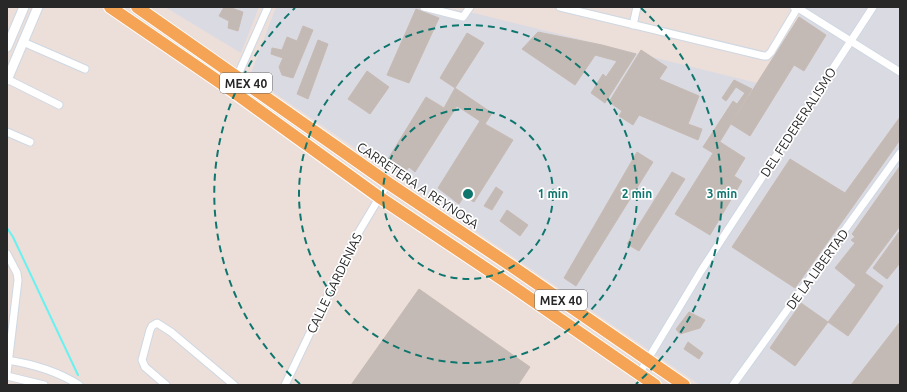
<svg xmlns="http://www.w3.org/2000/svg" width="907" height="392" font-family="Ubuntu,sans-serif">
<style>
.industrial{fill:#dadae3}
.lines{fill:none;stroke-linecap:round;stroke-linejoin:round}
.stream{stroke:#67f2f1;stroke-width:2}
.building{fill:#c3bab5;stroke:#c7bab3}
.minor-casing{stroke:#ced8e2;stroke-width:9}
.tertiary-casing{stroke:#ced8e2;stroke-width:11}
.primary-casing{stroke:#fff;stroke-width:14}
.minor{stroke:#fff;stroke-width:7}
.tertiary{stroke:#fff;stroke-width:9}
.primary{stroke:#f5a354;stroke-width:12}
.ring{fill:none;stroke:#0f766e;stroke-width:2;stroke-dasharray:7 5}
.labels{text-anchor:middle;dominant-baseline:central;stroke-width:3.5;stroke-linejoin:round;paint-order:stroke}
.shield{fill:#fff;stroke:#686868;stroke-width:1}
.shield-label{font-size:12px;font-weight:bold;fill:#282828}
.street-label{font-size:13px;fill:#282828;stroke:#fff}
.centre{fill:#0f766e;stroke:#fff;stroke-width:2}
.ring-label{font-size:12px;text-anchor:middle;font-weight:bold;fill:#0f766e;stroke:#fff;stroke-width:3.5;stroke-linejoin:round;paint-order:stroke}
</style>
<rect width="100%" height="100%" fill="#ecded9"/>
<g class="industrial">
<path d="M 165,7 L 259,7 L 241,53 Z"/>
<path d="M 276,7 L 441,7 L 478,14 L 757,83 L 805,7 L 900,7 L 900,385 L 700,385 L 250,76 Z"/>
</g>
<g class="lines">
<path class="stream" d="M 7,228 L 13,237 L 78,375"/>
</g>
<g class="building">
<path d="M 224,7 L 229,7 L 243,12 L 238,31 L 228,28 L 229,21 L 219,16 Z"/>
<path d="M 416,9 L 439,18 L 409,83 L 387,75 Z"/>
<path d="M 799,17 L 826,35 L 804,71 L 794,65 L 750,136 L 731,124 Z"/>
<path d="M 303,26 L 313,30 L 293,78 L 282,75 L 279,67 L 283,58 L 271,54 L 272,48 L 282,50 L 287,37 L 297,41 Z"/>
<path d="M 538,32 L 602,45 L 575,85 L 522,49 Z"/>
<path d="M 467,33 L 484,43 L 455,88 L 440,78 Z"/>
<path d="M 318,40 L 328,44 L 308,99 L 297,94 Z"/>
<path d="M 602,45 L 636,54 L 605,103 L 591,93 L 603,74 L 606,77 L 617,61 L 595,55 Z"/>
<path d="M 641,50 L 667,67 L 659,79 L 699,96 L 688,124 L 702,129 L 698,140 L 639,115 L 633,125 L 619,116 L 622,111 L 609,102 Z"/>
<path d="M 367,71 L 389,87 L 370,114 L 348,99 Z"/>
<path d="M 734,80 L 752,89 L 713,153 L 703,147 L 733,101 L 737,104 L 745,93 L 736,87 L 726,101 L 722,98 Z"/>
<path d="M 455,88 L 492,113 L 485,124 L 513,140 L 474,202 L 464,196 L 459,204 L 438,188 L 480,121 L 457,106 L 415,172 L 409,167 L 403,175 L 385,164 L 426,97 L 444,108 Z"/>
<path d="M 900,117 L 900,140 L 795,288 L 732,247 L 790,159 L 845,193 Z"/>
<path d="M 720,142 L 745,158 L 734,176 L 742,181 L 710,235 L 675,214 Z"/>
<path d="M 637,152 L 653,162 L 576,286 L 564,278 Z"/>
<path d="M 900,166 L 900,226 L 856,285 L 835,268 L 855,243 L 851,240 L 855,237 L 852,234 Z"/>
<path d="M 672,172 L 685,179 L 639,251 L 627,244 Z"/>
<path d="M 496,187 L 503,192 L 492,210 L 484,206 Z"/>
<path d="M 507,210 L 528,225 L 520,236 L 500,221 Z"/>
<path d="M 899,232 L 900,263 L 887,279 L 873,268 Z"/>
<path d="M 865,273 L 883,286 L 848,336 L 828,322 Z"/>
<path d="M 419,289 L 530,367 L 518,385 L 351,385 Z"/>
<path d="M 801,303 L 828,322 L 795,366 L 770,348 Z"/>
<path d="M 689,312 L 705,320 L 700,328 L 680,334 L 676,329 Z"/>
<path d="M 900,322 L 900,385 L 851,385 Z"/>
<path d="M 688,342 L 703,353 L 699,359 L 684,349 Z"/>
</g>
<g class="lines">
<g class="minor-casing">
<g id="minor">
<path d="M 424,7 L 463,17 L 470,7"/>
<path d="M 560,7 L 764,56 L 767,56 L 771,52 L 798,7"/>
<path d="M 794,7 L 798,8 L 900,72"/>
<path d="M 633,25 L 637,7"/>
<path d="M 23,42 L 85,69"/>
<path d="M 7,79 L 59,105"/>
<path d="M 231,90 L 237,77 L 268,7"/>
<path d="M 7,132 L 30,142"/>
<path d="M 7,254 L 17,273 L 18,280 L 7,373"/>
<path d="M 7,360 C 33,364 57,371 79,385"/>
<path d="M 639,374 L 701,271 L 873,7"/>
<path d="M 7,376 L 44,385"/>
<path d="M 166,385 L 145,367 L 142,360 L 150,330 L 152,326 L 157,323 L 171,332 L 234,385"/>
<path d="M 285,385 L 357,235 L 388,183"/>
<path d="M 733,385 L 900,153"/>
</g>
</g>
<g class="tertiary-casing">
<g id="tertiary">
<path d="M 7,47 L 24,7"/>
<path d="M 7,80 L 38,7"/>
</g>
</g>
<g class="primary-casing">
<g id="primary">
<path d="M 110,7 L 231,90 L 379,197 L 512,286 L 655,385"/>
<path d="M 137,7 L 388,183 L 513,267 L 684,385"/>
</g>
</g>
<use href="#minor" class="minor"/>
<use href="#tertiary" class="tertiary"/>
<use href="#primary" class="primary"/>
</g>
<g class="ring">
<circle cx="468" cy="194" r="85"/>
<circle cx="468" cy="194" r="169"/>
<path d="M300 384A254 254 0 0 1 295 8M641 8A254 254 0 0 1 636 384"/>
</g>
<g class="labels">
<g class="shield">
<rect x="220" y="73" width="52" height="20" rx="3"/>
<rect x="535" y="290" width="52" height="20" rx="3"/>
</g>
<g class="shield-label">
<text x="246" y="83">MEX 40</text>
<text x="561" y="300">MEX 40</text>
</g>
<g class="street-label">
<text transform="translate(798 122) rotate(-57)">DEL FEDERERALISMO</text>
<text transform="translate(418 185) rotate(34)">CARRETERA A REYNOSA</text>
<text transform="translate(817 269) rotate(-54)">DE LA LIBERTAD</text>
<text transform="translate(334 283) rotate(-64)">CALLE GARDENIAS</text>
</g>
</g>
<circle cx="468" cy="194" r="6" class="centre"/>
<g class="ring-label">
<text x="553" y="198">1 min</text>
<text x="637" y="198">2 min</text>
<text x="722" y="198">3 min</text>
</g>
<rect width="907" height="392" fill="none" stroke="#282828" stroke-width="16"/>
</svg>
